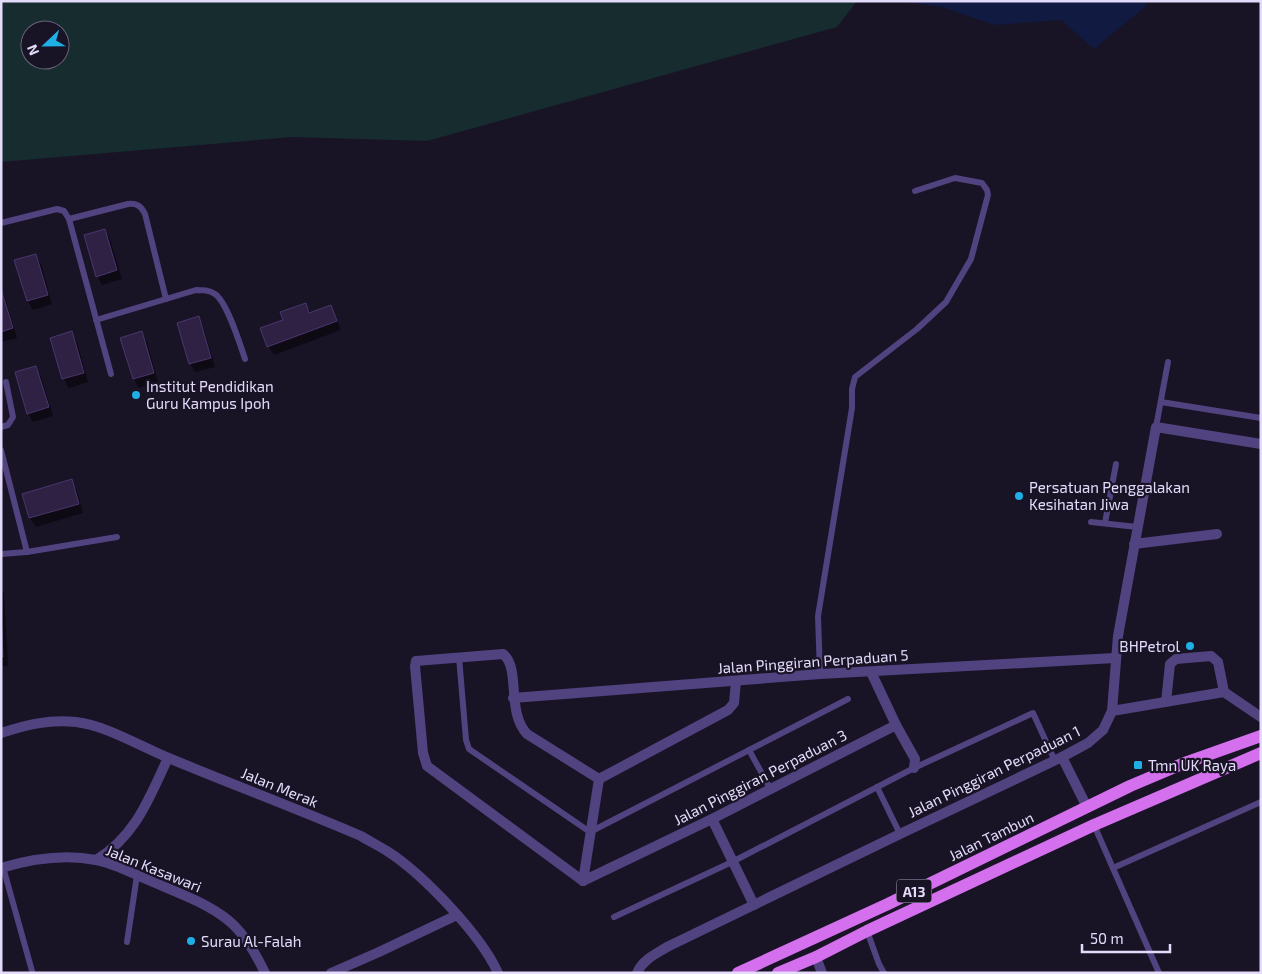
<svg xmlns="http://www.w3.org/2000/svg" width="1262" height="974" font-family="'Exo 2',sans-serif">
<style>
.green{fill:#162c2f;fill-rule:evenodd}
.water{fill:#111a40}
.shadow{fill:#0007}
.building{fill:#2e2144;stroke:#4a366e}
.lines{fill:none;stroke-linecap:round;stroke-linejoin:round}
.service{stroke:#50437f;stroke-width:6}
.minor{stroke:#50437f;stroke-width:10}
.primary{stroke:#d46fee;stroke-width:12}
.poi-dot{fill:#1eafe4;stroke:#191326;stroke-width:2}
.labels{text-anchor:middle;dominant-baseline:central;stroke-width:4.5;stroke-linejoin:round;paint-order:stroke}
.shield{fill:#191326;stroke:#a79fbb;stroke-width:1}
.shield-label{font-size:14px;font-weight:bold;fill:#e4dbfb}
.poi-label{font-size:15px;fill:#e4dbfb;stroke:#191326;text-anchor:start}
.street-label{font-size:15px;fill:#e4dbfb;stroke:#191326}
</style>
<rect width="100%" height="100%" fill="#191326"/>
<path class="green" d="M 1,1 L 857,1 L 837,27 L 427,141 L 293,137 L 1,162 ZM 30,30 L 60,30 L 60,60 L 30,60 Z"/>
<path class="water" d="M 899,1 L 1146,1 L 1145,7 L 1094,49 L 1061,20 L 994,25 L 942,7 Z"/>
<g class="shadow">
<path d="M 105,230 L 110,239 L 122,279 L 102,285 L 97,276 Z"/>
<path d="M 36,255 L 41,264 L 52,304 L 33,310 L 28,301 L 16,261 Z"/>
<path d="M 1,290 L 5,297 L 17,338 L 1,342 Z"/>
<path d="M 305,304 L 311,314 L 331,307 L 341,330 L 274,355 L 268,346 L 285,321 Z"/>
<path d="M 198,318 L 203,326 L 215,367 L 195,372 L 190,363 Z"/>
<path d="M 71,333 L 77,342 L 88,382 L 69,388 L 64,379 L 52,339 Z"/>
<path d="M 142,333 L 147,342 L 158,382 L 139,388 L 134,379 Z"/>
<path d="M 36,367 L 41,376 L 53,416 L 33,422 L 28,413 Z"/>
<path d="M 71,481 L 77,490 L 83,513 L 36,527 L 30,518 L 24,495 Z"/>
<path d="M 1,587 L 4,593 L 8,666 L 1,666 Z"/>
</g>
<g class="building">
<path d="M 105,229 L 117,270 L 96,277 L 84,235 Z"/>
<path d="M 36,254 L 48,295 L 27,301 L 14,260 Z"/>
<path d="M 1,289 L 13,328 L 1,332 Z"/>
<path d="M 306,303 L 309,313 L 331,305 L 337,321 L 267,347 L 260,328 L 283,320 L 280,312 Z"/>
<path d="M 199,316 L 211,358 L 189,364 L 177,323 Z"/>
<path d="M 72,331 L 84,373 L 62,379 L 50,338 Z"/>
<path d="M 142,331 L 154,373 L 133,379 L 120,338 Z"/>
<path d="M 36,366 L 49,407 L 27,414 L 15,372 Z"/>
<path d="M 72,479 L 79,504 L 29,518 L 22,494 Z"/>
<path d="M 1,611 L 3,657 L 1,657 Z"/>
</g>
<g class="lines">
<g class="service">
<path d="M 69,219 L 128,204 C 137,203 141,206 145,214 L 166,299"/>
<path d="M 1,223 L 57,209 L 64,211 L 69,219 L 111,374"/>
<path d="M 96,320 L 196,290 C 203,290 209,290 215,294 C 227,302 240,344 245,359"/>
<path d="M 1161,402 L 1261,418"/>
<path d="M 1,427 L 8,425 L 13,417 L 6,382"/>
<path d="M 1156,427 L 1168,362"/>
<path d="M 1,450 L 27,552"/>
<path d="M 1091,522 L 1137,527"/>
<path d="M 1105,523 L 1116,464"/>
<path d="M 1,554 L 27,552 L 117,537"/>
<path d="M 459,657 L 466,740 L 469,749 L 590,832 L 848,699"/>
<path d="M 820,674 L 818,616 L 852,408 L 852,389 L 855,377 L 917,329 L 946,302 L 971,259 L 988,195 L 987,190 L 982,183 L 955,178 L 915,191"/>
<path d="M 749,750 L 771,790"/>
<path d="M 877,787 L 900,834"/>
<path d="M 1094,825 L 1159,973"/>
<path d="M 3,867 L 32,971"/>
<path d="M 1113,868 L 1261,802"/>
<path d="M 614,917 L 732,862 L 914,768 L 1033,713 L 1055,761"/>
<path d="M 867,931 L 879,964 L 884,973"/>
<path d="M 127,942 L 137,875"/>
</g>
<g class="minor">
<path d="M 1134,544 L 1217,534"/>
<path d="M 513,698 L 820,674 L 1115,658"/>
<path d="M 1166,702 L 1170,664 L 1176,659 L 1211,656 L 1218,662 L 1224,692 L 1261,717"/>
<path d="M 1112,711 L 1224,692"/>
<path d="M 896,725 L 915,759 L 914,768"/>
<path d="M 1,733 C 26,725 49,719 76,722 C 108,726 141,747 171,759 C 234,785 298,809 361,836 C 369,841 379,846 387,851 C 423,874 481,935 498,973"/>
<path d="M 1062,757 L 1087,807"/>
<path d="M 712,819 L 754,905"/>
<path d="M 96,860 C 136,836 149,798 168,758"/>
<path d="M 1,868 C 31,859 65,854 96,860 C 113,863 130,872 146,879 C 173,891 204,901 228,920 C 244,933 256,954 265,973"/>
<path d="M 583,881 L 427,766 L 423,753 L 415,666 L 416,661 L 503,654 C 521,668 506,712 527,734 L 599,779 L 728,710 L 734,703 L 736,681"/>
<path d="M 583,881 L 712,819 L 896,725 L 871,672"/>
<path d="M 583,881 L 599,779"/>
<path d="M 816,957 L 822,973"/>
<path d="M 331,973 L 379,952 L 457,915"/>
<path d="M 637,973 C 642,960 656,954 667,947 L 900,834 L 1062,757 L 1088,743 L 1103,730 L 1112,711 L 1118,636 L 1156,427 L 1261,444"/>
</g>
<g class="primary">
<path d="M 738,973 L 888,904 L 1130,786 L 1182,764 L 1261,736"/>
<path d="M 778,973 L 816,957 L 867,931 L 1094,825 L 1261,753"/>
</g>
</g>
<g class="poi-dot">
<circle cx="136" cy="395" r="5"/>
<circle cx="1019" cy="496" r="5"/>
<circle cx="1190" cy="646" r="5"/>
<rect x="1133" y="760" width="10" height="10" rx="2.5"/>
<circle cx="191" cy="941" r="5"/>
</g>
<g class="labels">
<rect class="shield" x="896.5" y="879.5" width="35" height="23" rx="4"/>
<g class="shield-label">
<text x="914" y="891">A13</text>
</g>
<g class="poi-label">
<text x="146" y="386">Institut Pendidikan<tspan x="146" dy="17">Guru Kampus Ipoh</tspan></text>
<text x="1029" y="487">Persatuan Penggalakan<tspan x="1029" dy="17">Kesihatan Jiwa</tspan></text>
<text x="1180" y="646" text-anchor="end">BHPetrol</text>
<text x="1148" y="765">Tmn UK Raya</text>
<text x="201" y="941">Surau Al-Falah</text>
</g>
<g class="street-label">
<text transform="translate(813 661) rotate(-4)">Jalan Pinggiran Perpaduan 5</text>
<text transform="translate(994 771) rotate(-26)">Jalan Pinggiran Perpaduan 1</text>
<text transform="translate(760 777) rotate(-27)">Jalan Pinggiran Perpaduan 3</text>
<text transform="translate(280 787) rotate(22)">Jalan Merak</text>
<text transform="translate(991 836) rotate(-26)">Jalan Tambun</text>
<text transform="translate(154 868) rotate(22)">Jalan Kasawari</text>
</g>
</g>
<rect width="1262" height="974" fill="none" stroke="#e4dbfb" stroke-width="5"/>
<g transform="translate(45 45) rotate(248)"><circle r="24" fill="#191326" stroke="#6a637b"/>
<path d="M0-4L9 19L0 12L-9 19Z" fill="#1eafe4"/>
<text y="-8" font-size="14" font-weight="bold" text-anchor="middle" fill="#e4dbfb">N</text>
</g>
<path d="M1082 944v8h88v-8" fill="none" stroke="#e4dbfb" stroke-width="2.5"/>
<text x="1090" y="944" font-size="15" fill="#e4dbfb" stroke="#191326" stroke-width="4" paint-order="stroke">50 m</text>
</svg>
